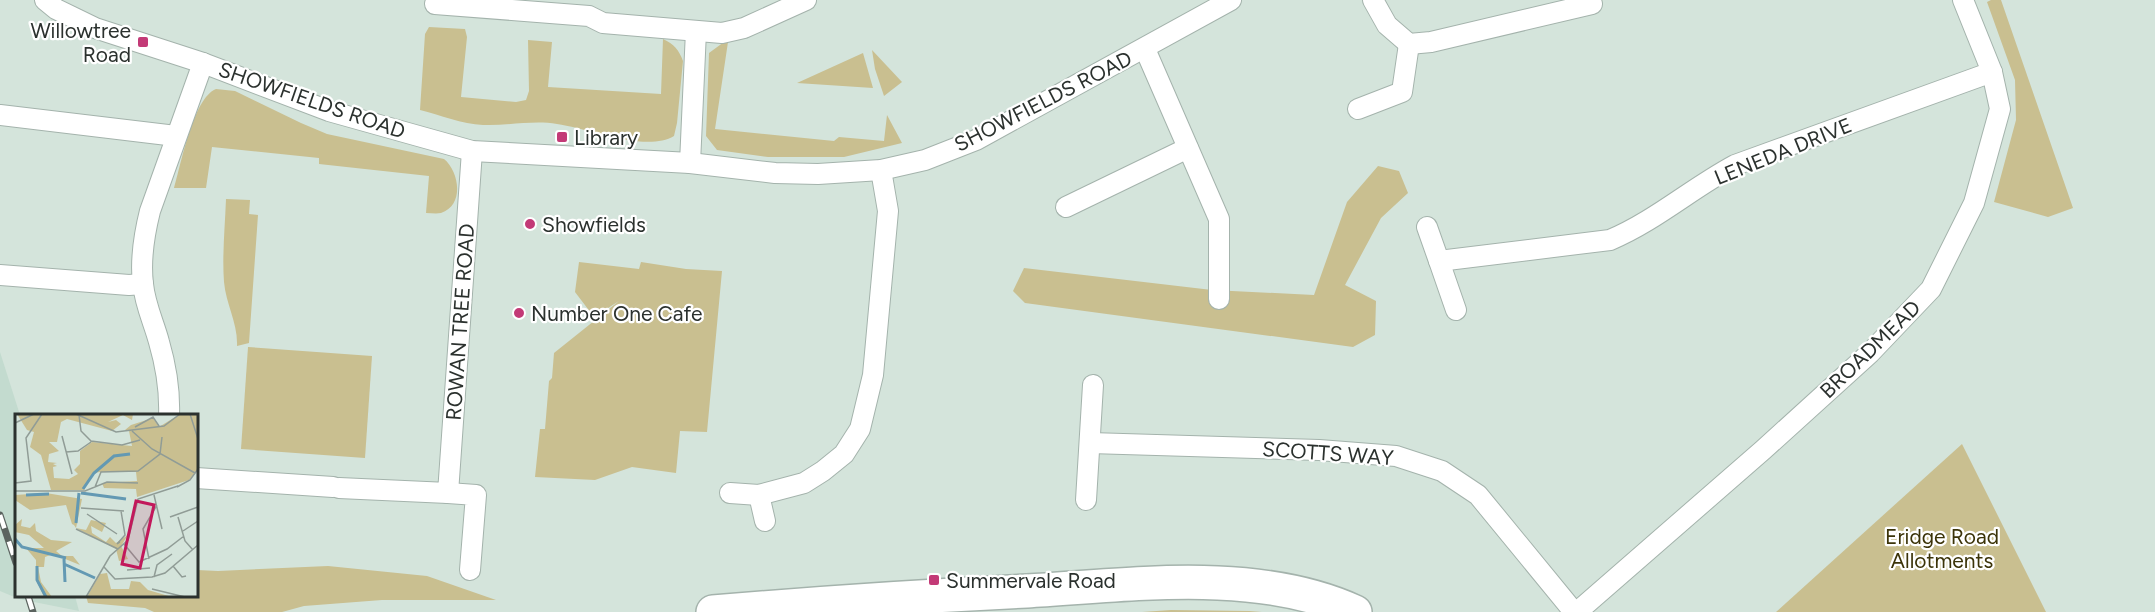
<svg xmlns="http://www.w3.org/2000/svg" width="2155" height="612" font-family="Figtree,sans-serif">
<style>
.built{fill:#c3dbcf}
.green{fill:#c9bf90}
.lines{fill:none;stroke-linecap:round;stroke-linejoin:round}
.street-casing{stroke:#a4b3ac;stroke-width:22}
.highway-casing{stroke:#a4b3ac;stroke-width:36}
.street{stroke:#fff;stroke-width:20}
.highway{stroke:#fff;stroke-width:33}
.rail-casing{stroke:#5b635f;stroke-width:7}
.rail{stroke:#fff;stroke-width:4.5;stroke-dasharray:14;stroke-linecap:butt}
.poi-dot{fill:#c33a77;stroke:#fff;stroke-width:2}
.labels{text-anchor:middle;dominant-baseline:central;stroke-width:4.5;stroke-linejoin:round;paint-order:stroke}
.poi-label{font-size:21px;fill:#2b312e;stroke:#fff;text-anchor:start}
.street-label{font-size:21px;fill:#2b312e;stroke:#fff}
.park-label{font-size:21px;fill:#3b3308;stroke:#fff}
.inset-river{fill:none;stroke:#6399b3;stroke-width:3}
.inset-road{fill:none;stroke:#909c96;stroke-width:1.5}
.view{fill:#c2185b;fill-opacity:0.15;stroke:#c2185b;stroke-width:3}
.inset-edge{fill:none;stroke:#2b312e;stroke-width:3}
</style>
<rect width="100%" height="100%" fill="#d4e4db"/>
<path class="built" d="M 0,352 L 20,415 L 16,416 L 16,596 L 75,596 L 79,611 L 19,599 L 0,591 Z"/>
<g class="green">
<path d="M 1991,0 L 2001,0 L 2073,208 L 2048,217 L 1994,202 L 2016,120 L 2015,80 L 1987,2 Z"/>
<path d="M 429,27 L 465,29 L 467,37 L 461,97 L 516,102 L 526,100 L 529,91 L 528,40 L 552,42 L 548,87 L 661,94 L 663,39 C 674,44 679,50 683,61 L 677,123 L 674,136 C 646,153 588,128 557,124 C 533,120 507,126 483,125 C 462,124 440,115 420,110 L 425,34 Z"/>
<path d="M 724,42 L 728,42 L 715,129 L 834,141 L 839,137 L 884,141 L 887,115 L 902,143 L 844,157 L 768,157 L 717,150 L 706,136 L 709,53 Z"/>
<path d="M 872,50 L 902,82 L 884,96 L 875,69 Z"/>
<path d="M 863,53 L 873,88 L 797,83 Z"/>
<path d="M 216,89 L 235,91 L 301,123 L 327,134 L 444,159 C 459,171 465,205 441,213 C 436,214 431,213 426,213 L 429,176 L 319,164 L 319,158 L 212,147 L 206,188 L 174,188 C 181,165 193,98 216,89 Z"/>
<path d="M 1378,166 L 1399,171 L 1408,193 L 1381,218 L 1345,285 L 1376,301 L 1375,335 L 1353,347 L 1025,303 L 1013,291 L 1024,268 L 1212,290 L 1314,295 L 1347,202 Z"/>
<path d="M 226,199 L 250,200 L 249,214 L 258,215 L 249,343 L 237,346 C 238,323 226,305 224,282 C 222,255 225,226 226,199 Z"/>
<path d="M 579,262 L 639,269 L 641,262 L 686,269 L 722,271 L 707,432 L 680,431 L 676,473 L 632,467 L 595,480 L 535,477 L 540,429 L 545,429 L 549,381 L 552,378 L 554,353 L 619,301 L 594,317 L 575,292 Z"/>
<path d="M 248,347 L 372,356 L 365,458 L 241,449 Z"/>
<path d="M 1962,444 L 2046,612 L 1776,612 Z"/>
<path d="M 328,566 L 427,576 L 496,600 L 382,600 L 304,606 L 282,612 L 154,612 L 145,608 L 88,603 L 86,596 L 196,596 L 197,570 L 218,571 Z"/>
<path d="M 1171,610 L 1249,611 L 1262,612 L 1142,612 Z"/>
</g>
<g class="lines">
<g class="street-casing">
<g id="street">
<path d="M 45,0 L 56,9 L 95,28 L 203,63 L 329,111 L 472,151 L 690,163 L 775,173 L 818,174 L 881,170 L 925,160 L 976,140 L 1231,0"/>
<path d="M 1373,0 L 1387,25 L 1409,44 L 1431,42 L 1592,4"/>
<path d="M 435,4 L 589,16 L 603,23 L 722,33 L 744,28 L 806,0"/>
<path d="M 1145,49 L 1219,219 L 1219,299"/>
<path d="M 1358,109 L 1402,92 L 1409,44"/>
<path d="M 0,115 L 176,136"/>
<path d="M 690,163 L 696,31"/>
<path d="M 1066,207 L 1188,148"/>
<path d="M 1427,227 L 1439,261"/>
<path d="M 0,275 L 129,285 L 143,284"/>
<path d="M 1456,310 L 1439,261 L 1610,240 C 1655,221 1692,188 1735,165 L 1992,72"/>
<path d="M 169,416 C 170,391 166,366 159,342 C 154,323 145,305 143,284 C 140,259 144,235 150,211 L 203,63"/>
<path d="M 1090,443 L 1319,450 L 1396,456 L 1442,471 L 1478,495 L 1574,612"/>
<path d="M 196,478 L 333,487"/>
<path d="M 339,488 L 448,493 L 472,151"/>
<path d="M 448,493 L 476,495 L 470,570"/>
<path d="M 730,493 L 759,495 L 804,483 L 823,471 L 844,454 L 860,429 L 873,375 L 888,211 L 881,170"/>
<path d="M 759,495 L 765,521"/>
<path d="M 1086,500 L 1093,385"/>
<path d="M 1577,612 L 1763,450 L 1870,353 L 1931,289 L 1974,203 L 2000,109 L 1992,72 L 1963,0"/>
</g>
</g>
<g class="highway-casing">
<path id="highway" d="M 713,612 C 818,603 922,596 1027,591 C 1130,585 1258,567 1355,612"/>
</g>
<use href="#street" class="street"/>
<use href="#highway" class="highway"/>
<g class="rail-casing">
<g id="rail">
<path d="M 0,515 L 16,563"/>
<path d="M 28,596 L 33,612"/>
</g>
</g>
<use href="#rail" class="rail"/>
</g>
<g class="poi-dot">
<rect x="137" y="36" width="12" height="12" rx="3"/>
<rect x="556" y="131" width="12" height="12" rx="3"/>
<circle cx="530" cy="224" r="6"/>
<circle cx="519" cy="313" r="6"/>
<rect x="928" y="574" width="12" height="12" rx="3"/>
</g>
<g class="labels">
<g class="poi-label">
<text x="131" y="30" text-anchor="end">Willowtree<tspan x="131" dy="24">Road</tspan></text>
<text x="574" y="137">Library</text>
<text x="542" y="224">Showfields</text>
<text x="531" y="313">Number One Cafe</text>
<text x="946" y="580">Summervale Road</text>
</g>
<g class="street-label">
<text transform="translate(312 100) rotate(19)">SHOWFIELDS ROAD</text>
<text transform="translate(1043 101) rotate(-27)">SHOWFIELDS ROAD</text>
<text transform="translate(1783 151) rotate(-22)">LENEDA DRIVE</text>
<text transform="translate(460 322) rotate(-86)">ROWAN TREE ROAD</text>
<text transform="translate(1870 349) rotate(-44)">BROADMEAD</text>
<text transform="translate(1328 453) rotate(4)">SCOTTS WAY</text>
</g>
<g class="park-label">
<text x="1942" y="536">Eridge Road<tspan x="1942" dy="24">Allotments</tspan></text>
</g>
</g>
<g transform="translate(15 414)">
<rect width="183" height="183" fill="#d4e4db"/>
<path d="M 2,0 L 118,0 L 117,6 L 108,1 L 93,8 L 101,6 L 106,10 L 97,17 L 52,5 L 46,8 L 42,28 L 34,28 L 44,37 L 34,40 L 33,48 L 42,49 L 38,50 L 42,52 L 38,53 L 39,64 L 54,65 L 63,60 L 59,56 L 65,50 L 65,37 L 77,28 L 117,32 L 114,17 L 110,16 L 116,11 L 138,4 L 144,13 L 165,0 L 183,0 L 183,55 L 174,66 L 122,83 L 121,75 L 89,74 L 87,69 L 122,67 L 121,58 L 85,58 L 79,59 L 69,76 L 36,76 L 26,41 L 15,33 L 19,18 L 12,16 ZM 31,79 L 67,85 L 61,114 L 71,116 L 76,106 L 91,109 L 87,118 L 76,112 L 77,119 L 91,128 L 95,123 L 101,129 L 113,121 L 106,132 L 113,145 L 104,147 L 101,135 L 61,114 L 59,111 L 57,110 L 51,91 L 15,96 L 0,86 L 0,81 ZM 7,105 L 6,112 L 15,114 L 20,109 L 21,117 L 36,126 L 57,128 L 41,137 L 47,142 L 58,142 L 65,151 L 38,140 L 30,143 L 29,153 L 23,153 L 26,168 L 37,183 L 29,183 L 21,166 L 21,146 L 11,134 L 29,134 L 14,121 L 0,118 L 0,111 ZM 92,159 L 96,175 L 114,175 L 116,167 L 125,168 L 133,176 L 157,183 L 72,183 L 85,160 Z" fill="#c9bf90"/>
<path class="inset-river" d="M 68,75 L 79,59 L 99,42 L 115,40M 66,79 L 111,85M 11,81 L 34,80M 61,109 L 64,79M 0,125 L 7,133 L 51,144M 49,145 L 50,168M 49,150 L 80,164M 22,152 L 22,166 L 31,183"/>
<path class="inset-road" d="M 61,0 L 101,18 L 149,12 L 165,0M 175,0 L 183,25M 64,1 L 66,17 L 76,27 L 107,31 L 125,26M 0,9 L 19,0M 120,13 L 138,3 L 144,12M 117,17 L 137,35 L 180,59M 47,22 L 57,60M 51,38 L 63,37 L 76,28M 0,69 L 16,67 L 11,24 L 27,0M 80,73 L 86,58 L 123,57 L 145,40 L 147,23M 162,73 L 175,66 L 183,55M 0,77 L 70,77 L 92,68 L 123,69M 139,81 L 147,115M 66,94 L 109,97M 72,100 L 102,120M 155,103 L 183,93M 163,103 L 170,127 L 178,136M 61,115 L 103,135M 168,117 L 183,107M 105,128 L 102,130 L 110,121 L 106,97M 109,130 L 124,148 L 152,135 L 169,122M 134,145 L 128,115 L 142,91M 158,152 L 167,163 L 171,162M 89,153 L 100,165 L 137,163 L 150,159 L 183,131M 112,156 L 135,154M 139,163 L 142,151 L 157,140M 137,175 L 170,183M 71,183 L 95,142 L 113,126 L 123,85 L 163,72"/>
<path class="view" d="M 121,87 L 139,91 L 125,154 L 107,150 Z"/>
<rect width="183" height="183" class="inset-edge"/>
</g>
</svg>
